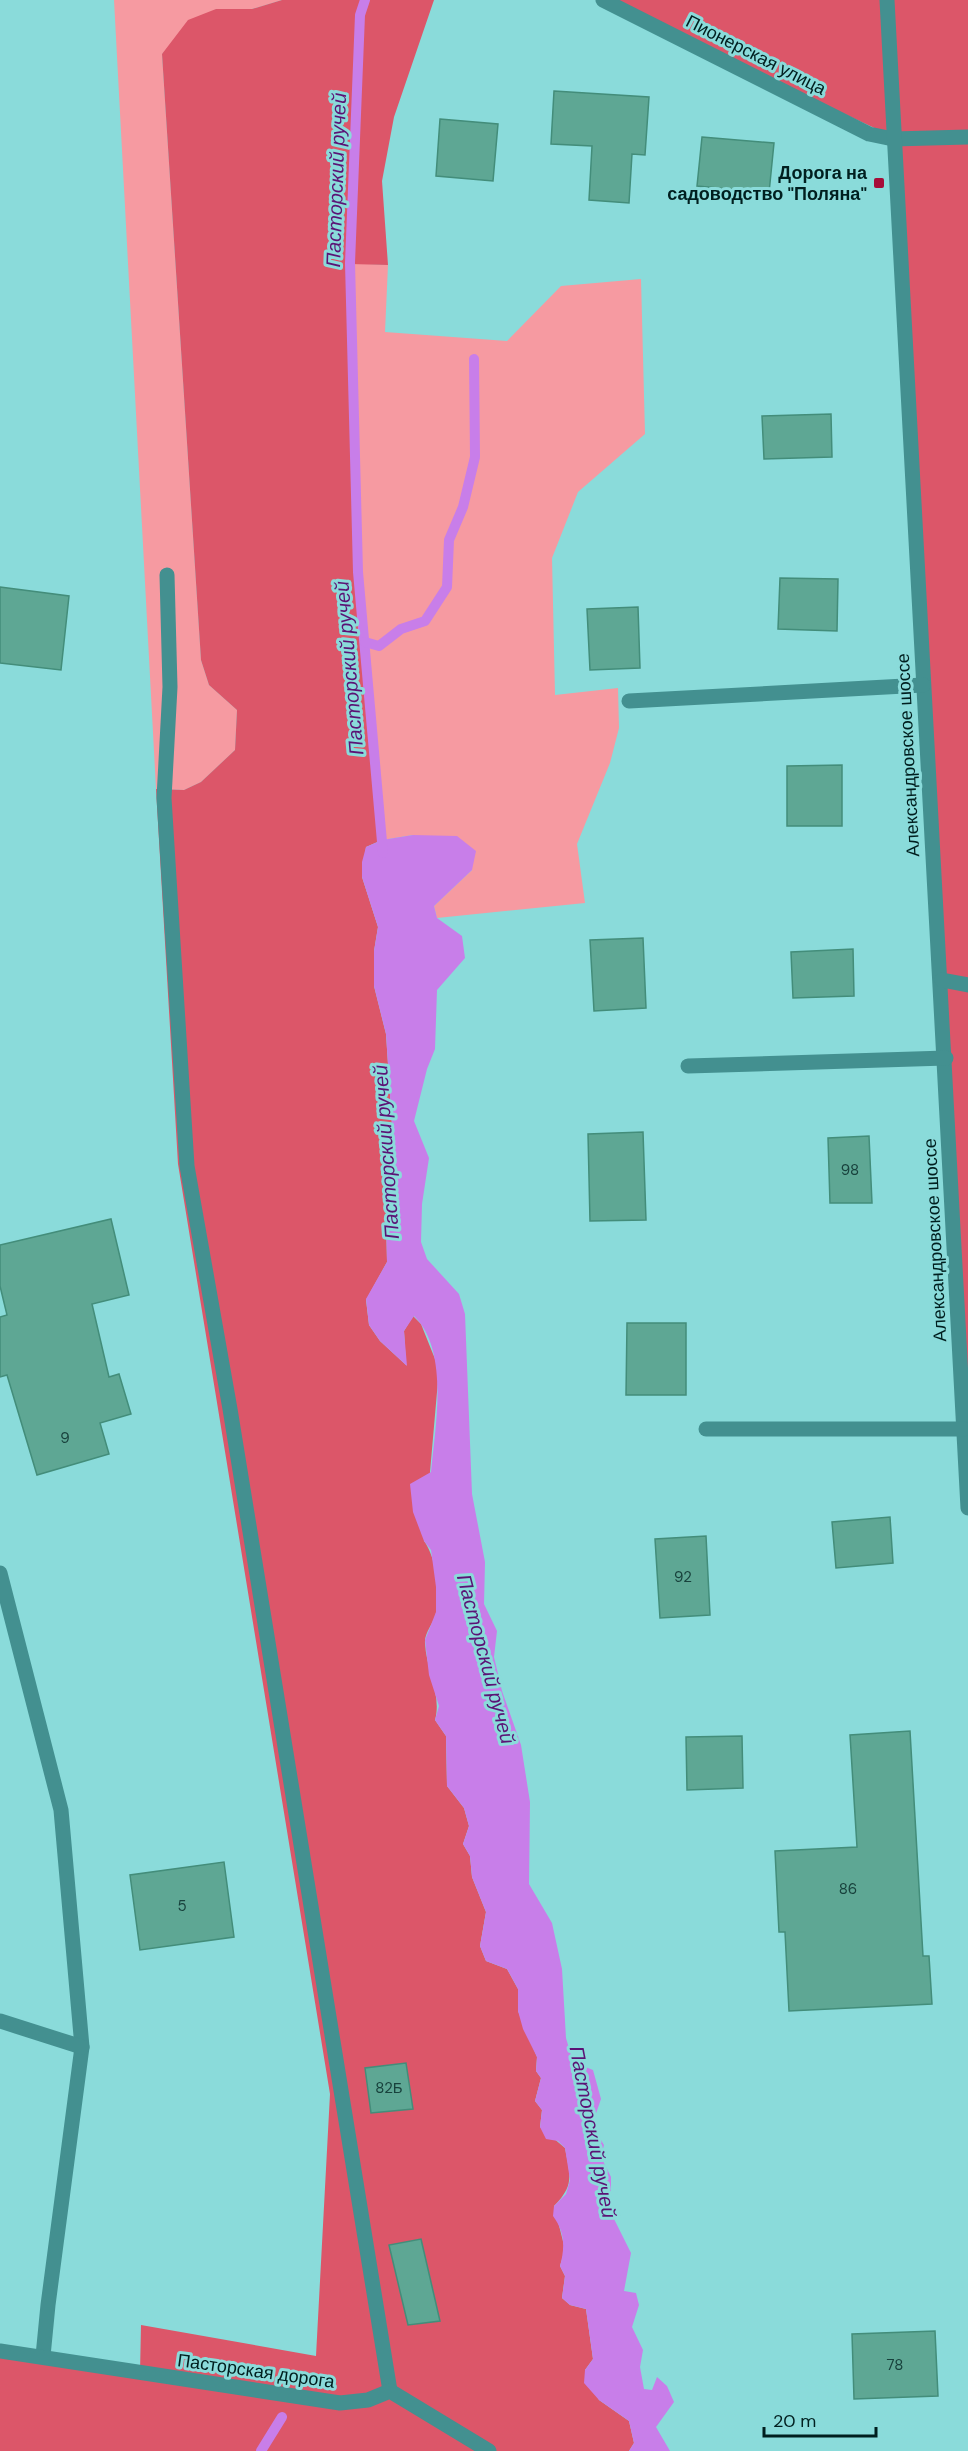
<svg xmlns="http://www.w3.org/2000/svg" width="968" height="2451" font-family="'DM Sans',sans-serif">
<style>
.green{fill:#f69aa1}
.forest{fill:#dc5669}
.water{fill:#c87ee9}
.lines{fill:none;stroke-linecap:round;stroke-linejoin:round}
.stream{stroke:#c87ee9;stroke-width:10}
.building{fill:#5ea794;stroke:#438d7a;stroke-width:1.5}
.minor{stroke:#439090;stroke-width:15}
.poi-dot{fill:#a60d38;stroke:#8adbda;stroke-width:2}
.labels{text-anchor:middle;dominant-baseline:central;stroke-width:6;stroke-linejoin:round;paint-order:stroke}
.number-label{font-size:15px;fill:#18413c}
.street-label{font-size:18px;fill:#001f1f;stroke:#8adbda}
.poi-label{font-size:18px;font-weight:bold;fill:#001f1f;stroke:#8adbda;text-anchor:end}
.water-label{font-size:20px;font-style:italic;fill:#5b1375;stroke:#8adbda}
</style>
<rect width="100%" height="100%" fill="#8adbda"/>
<g class="green">
<path d="M 114,0 L 282,0 L 252,9 L 216,9 L 162,54 L 201,660 L 209,685 L 237,710 L 235,750 L 201,782 L 184,790 L 156,789 Z"/>
<path d="M 350,263 L 388,265 L 385,332 L 507,341 L 561,286 L 641,279 L 645,434 L 578,492 L 552,558 L 555,695 L 618,688 L 619,728 L 610,763 L 577,844 L 585,903 L 437,918 L 434,906 L 472,870 L 413,835 L 382,840 L 358,572 Z"/>
</g>
<g class="forest">
<path d="M 282,0 L 434,0 L 394,117 L 382,181 L 388,265 L 350,264 L 358,572 L 382,840 L 366,847 L 362,877 L 378,927 L 374,951 L 374,986 L 386,1034 L 394,1156 L 386,1219 L 387,1262 L 366,1300 L 369,1325 L 380,1341 L 406,1365 L 404,1331 L 413,1316 L 421,1324 L 439,1369 L 424,1541 C 436,1557 441,1594 436,1613 C 434,1623 424,1633 425,1643 C 426,1669 442,1695 435,1720 L 446,1736 L 447,1786 L 464,1808 L 469,1826 L 463,1844 L 470,1856 L 472,1877 L 486,1912 L 480,1946 L 486,1961 L 507,1969 L 518,1989 L 518,2011 L 537,2057 L 536,2071 L 541,2078 L 535,2101 L 542,2110 L 540,2127 L 565,2148 C 570,2175 575,2185 554,2206 L 565,2249 L 560,2266 L 565,2276 L 562,2298 L 570,2305 L 586,2309 L 593,2359 L 585,2370 L 599,2400 L 629,2421 L 634,2443 L 629,2451 L 0,2451 L 0,2351 L 140,2373 L 141,2325 L 316,2356 L 330,2094 L 178,1164 L 156,789 L 184,790 L 201,782 L 235,750 L 237,710 L 209,685 L 201,660 L 162,54 L 188,20 L 216,9 L 252,9 Z"/>
<path d="M 600,0 L 968,0 L 968,1510 L 898,139 Z"/>
</g>
<path class="water" d="M 413,835 L 457,836 L 476,851 L 472,870 L 434,906 L 437,918 L 462,936 L 465,958 L 437,990 L 435,1049 L 427,1069 L 414,1121 L 429,1158 L 422,1204 L 421,1242 L 427,1259 L 459,1294 L 465,1314 L 472,1494 L 485,1562 L 484,1604 L 497,1631 L 494,1657 L 502,1691 L 521,1745 L 530,1802 L 529,1884 L 552,1923 L 562,1969 L 566,2038 L 573,2062 L 593,2070 L 601,2099 L 592,2125 L 604,2145 L 601,2157 L 611,2177 L 611,2213 L 631,2253 L 624,2291 L 636,2293 L 639,2305 L 632,2327 L 643,2350 L 640,2367 L 644,2389 L 652,2390 L 657,2377 L 667,2386 L 674,2402 L 656,2427 L 670,2451 L 629,2451 L 634,2443 L 629,2421 L 599,2400 L 584,2383 L 585,2370 L 593,2359 L 586,2309 L 570,2305 L 562,2298 L 565,2276 L 560,2266 C 565,2248 565,2232 553,2216 L 554,2206 L 566,2194 L 570,2180 L 565,2148 L 558,2141 L 546,2139 L 540,2127 L 542,2110 L 535,2101 L 541,2078 L 536,2071 L 537,2057 L 523,2029 L 518,2011 L 518,1989 L 507,1969 L 486,1961 L 480,1946 L 486,1912 L 472,1877 L 470,1856 L 463,1844 L 469,1826 L 464,1808 L 447,1786 L 446,1736 L 435,1720 L 439,1706 L 429,1675 L 425,1640 L 436,1612 L 436,1587 L 431,1550 L 424,1541 L 413,1512 L 410,1484 L 431,1472 C 435,1427 450,1351 414,1316 L 404,1331 L 407,1366 L 380,1341 L 369,1325 L 366,1299 L 387,1262 L 386,1219 L 394,1156 L 386,1034 L 374,986 L 374,951 L 378,927 L 362,877 L 362,862 L 366,847 L 382,840 Z"/>
<g class="lines">
<g class="stream">
<path d="M 365,0 L 360,15 L 350,263 L 358,572 L 383,853"/>
<path d="M 365,642 L 379,646 L 401,629 L 425,621 L 447,587 L 449,540 L 463,507 L 475,457 L 474,359"/>
<path d="M 261,2451 L 282,2417"/>
</g>
</g>
<g class="building">
<path d="M 554,91 L 649,97 L 645,155 L 632,154 L 629,203 L 589,200 L 592,146 L 551,144 Z"/>
<path d="M 440,119 L 498,124 L 493,181 L 436,176 Z"/>
<path d="M 702,137 L 774,143 L 769,193 L 697,186 Z"/>
<path d="M 831,414 L 832,457 L 764,459 L 762,416 Z"/>
<path d="M 780,578 L 838,579 L 837,631 L 778,629 Z"/>
<path d="M 0,587 L 69,596 L 61,670 L 0,663 Z"/>
<path d="M 638,607 L 640,668 L 590,670 L 587,609 Z"/>
<path d="M 842,765 L 842,826 L 787,826 L 787,766 Z"/>
<path d="M 643,938 L 646,1008 L 594,1011 L 590,940 Z"/>
<path d="M 853,949 L 854,996 L 793,998 L 791,952 Z"/>
<path d="M 643,1132 L 646,1220 L 590,1221 L 588,1134 Z"/>
<path d="M 869,1136 L 872,1203 L 830,1203 L 828,1138 Z"/>
<path d="M 111,1219 L 129,1295 L 92,1304 L 109,1377 L 119,1374 L 131,1414 L 100,1423 L 109,1454 L 37,1475 L 7,1375 L 0,1377 L 0,1317 L 7,1315 L 0,1286 L 0,1245 Z"/>
<path d="M 627,1323 L 686,1323 L 686,1395 L 626,1395 Z"/>
<path d="M 890,1517 L 893,1563 L 836,1568 L 832,1522 Z"/>
<path d="M 706,1536 L 710,1615 L 660,1618 L 655,1539 Z"/>
<path d="M 910,1731 L 923,1956 L 929,1956 L 932,2004 L 789,2011 L 785,1932 L 779,1932 L 775,1851 L 857,1847 L 850,1735 Z"/>
<path d="M 742,1736 L 743,1788 L 687,1790 L 686,1737 Z"/>
<path d="M 224,1862 L 234,1937 L 140,1950 L 130,1875 Z"/>
<path d="M 406,2063 L 413,2109 L 371,2113 L 365,2068 Z"/>
<path d="M 421,2239 L 440,2321 L 408,2325 L 389,2245 Z"/>
<path d="M 935,2331 L 938,2396 L 854,2399 L 852,2334 Z"/>
</g>
<g class="lines">
<g class="minor">
<path d="M 603,0 L 869,134 L 893,139 L 968,137"/>
<path d="M 887,0 L 968,1508"/>
<path d="M 167,575 L 170,687 L 164,798 L 187,1166 L 230,1409 L 390,2391"/>
<path d="M 629,701 L 923,685"/>
<path d="M 942,980 L 968,985"/>
<path d="M 688,1066 L 946,1058"/>
<path d="M 706,1429 L 964,1429"/>
<path d="M 0,1573 L 61,1810 L 82,2047 L 48,2305 L 43,2356"/>
<path d="M 0,2021 L 82,2047"/>
<path d="M 0,2351 L 340,2403 L 368,2400 L 390,2391 L 489,2451"/>
</g>
</g>
<rect class="poi-dot" x="873" y="177" width="12" height="12" rx="3"/>
<g class="labels">
<g class="number-label">
<text x="850" y="1170">98</text>
<text x="65" y="1438">9</text>
<text x="683" y="1577">92</text>
<text x="848" y="1889">86</text>
<text x="182" y="1906">5</text>
<text x="389" y="2088">82Б</text>
<text x="895" y="2365">78</text>
</g>
<g class="street-label">
<text transform="translate(756 55) rotate(27)">Пионерская улица</text>
<text transform="translate(908 755) rotate(-93)">Александровское шоссе</text>
<text transform="translate(935 1240) rotate(-93)">Александровское шоссе</text>
<text transform="translate(256 2371) rotate(8)">Пасторская дорога</text>
</g>
<g class="poi-label">
<text x="867" y="173">Дорога на<tspan x="867" dy="21">садоводство "Поляна"</tspan></text>
</g>
<g class="water-label">
<text transform="translate(336 180) rotate(-88)">Пасторский ручей</text>
<text transform="translate(349 668) rotate(-95)">Пасторский ручей</text>
<text transform="translate(386 1152) rotate(-94)">Пасторский ручей</text>
<text transform="translate(486 1659) rotate(75)">Пасторский ручей</text>
<text transform="translate(593 2132) rotate(79)">Пасторский ручей</text>
</g>
</g>
<path d="M764 2427v9h112v-9" fill="none" stroke="#001f1f" stroke-width="3"/>
<text x="773" y="2427" font-size="18" fill="#001f1f" stroke="#8adbda" stroke-width="4.5" paint-order="stroke">20 m</text>
</svg>
